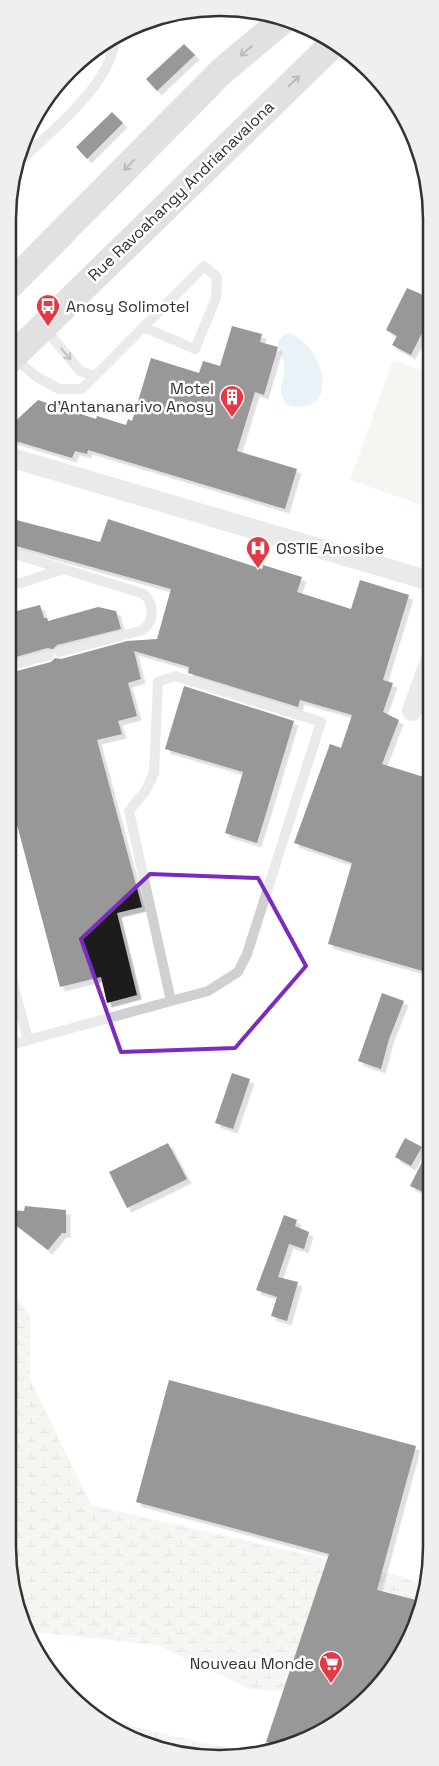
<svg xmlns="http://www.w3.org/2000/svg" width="439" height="1766" font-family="'Space Grotesk',sans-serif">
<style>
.green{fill:#e6ecdf}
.wetland{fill:url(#wetland-marsh)}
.water{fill:#cfe2ee}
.building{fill:#1a1a1a;filter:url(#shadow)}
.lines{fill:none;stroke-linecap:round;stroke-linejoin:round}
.service{stroke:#d0d0d0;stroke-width:10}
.minor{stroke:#d0d0d0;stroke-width:20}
.secondary{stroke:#bdbdbd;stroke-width:28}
.oneway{stroke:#6a6a6a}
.oneway2{stroke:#7a7a7a}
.marked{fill:none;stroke:#7b2cbf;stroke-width:4;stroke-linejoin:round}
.labels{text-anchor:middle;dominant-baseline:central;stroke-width:5;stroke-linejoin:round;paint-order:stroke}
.street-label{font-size:16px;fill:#333;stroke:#fff}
.poi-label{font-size:16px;fill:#333;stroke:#fff;text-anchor:start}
.rim{fill:none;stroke:#333;stroke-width:2.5}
</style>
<defs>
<pattern id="wetland-marsh" width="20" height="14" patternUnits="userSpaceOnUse" patternTransform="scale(1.25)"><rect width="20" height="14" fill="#e6ecdf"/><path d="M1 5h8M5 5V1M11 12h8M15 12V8" fill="none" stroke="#c6cbc0"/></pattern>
<filter id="shadow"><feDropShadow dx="4.5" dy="4.5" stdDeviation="0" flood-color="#0004"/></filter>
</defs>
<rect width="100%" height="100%" fill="#fff"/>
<path class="green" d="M 393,360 L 430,373 L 430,508 L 350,480 Z"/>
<g class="wetland">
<path d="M 8,1298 L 19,1300 L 30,1315 L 30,1379 L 91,1505 L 396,1575 L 426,1586 L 403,1653 L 348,1696 L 250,1689 L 157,1645 L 26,1631 L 8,1546 Z"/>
<path d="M 99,1716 L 154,1732 L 243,1751 L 243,1753 L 205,1758 L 125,1737 Z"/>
</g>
<path class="water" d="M 288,333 C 324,343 344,418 287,405 C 274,387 287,381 284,363 C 283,357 278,351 278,344 C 279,337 282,336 288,333 Z"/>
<g class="building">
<path d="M 184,44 L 195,55 L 157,91 L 146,79 Z"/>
<path d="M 112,112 L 123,123 L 87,159 L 76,147 Z"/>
<path d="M 407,288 L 430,298 L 430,317 L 411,355 L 392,345 L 397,336 L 386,330 Z"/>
<path d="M 232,326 L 262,334 L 260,342 L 278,347 L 264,395 L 255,392 L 237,451 L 297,469 L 285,509 L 88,450 L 87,454 L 75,451 L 72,458 L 9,439 L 9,427 L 38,400 L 96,419 L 97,416 L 126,425 L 128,419 L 132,421 L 151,358 L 199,373 L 203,361 L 220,366 Z"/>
<path d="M 9,518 L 100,542 L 108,519 L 262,569 L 263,565 L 302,577 L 297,592 L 351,609 L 360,580 L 409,595 L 383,680 L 393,683 L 383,712 L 399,720 L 382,764 L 430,779 L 430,817 L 424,831 L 430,833 L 430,973 L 328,944 L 352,863 L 294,843 L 330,744 L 341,748 L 352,715 L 300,700 L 298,707 L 188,673 L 189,667 L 134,651 L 141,679 L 128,683 L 137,716 L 118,721 L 122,734 L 97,740 L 142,907 L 117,913 L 137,995 L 107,1003 L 101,977 L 60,987 L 11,802 L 14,801 L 9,779 L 9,673 L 51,662 L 55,658 L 61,659 L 127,641 L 157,639 L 171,589 L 9,544 Z"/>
<path d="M 40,605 L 44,618 L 47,618 L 48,621 L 98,607 L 116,611 L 121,629 L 57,645 L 53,649 L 47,648 L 9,659 L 9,613 Z"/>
<path d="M 184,686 L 294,721 L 257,843 L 225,833 L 243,772 L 165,749 Z"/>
<path d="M 382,993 L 404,1001 L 389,1039 L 381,1069 L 358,1061 Z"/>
<path d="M 232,1073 L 250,1079 L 233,1129 L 215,1123 Z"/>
<path d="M 405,1138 L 422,1147 L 411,1166 L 395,1157 Z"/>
<path d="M 168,1143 L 187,1179 L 127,1208 L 109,1172 Z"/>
<path d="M 430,1146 L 430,1195 L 410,1186 Z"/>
<path d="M 25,1206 L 66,1210 L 66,1233 L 62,1233 L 48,1250 L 8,1219 L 8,1210 L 24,1211 Z"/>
<path d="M 284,1215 L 297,1220 L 295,1226 L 309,1232 L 304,1249 L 289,1244 L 278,1277 L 298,1282 L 287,1321 L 271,1316 L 277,1297 L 256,1290 Z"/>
<path d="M 169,1380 L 416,1446 L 377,1590 L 420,1601 L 403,1653 L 349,1715 L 288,1747 L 266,1742 L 329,1554 L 136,1502 Z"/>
</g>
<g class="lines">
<g class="service">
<path d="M 20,161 C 51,131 111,85 115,39"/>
<path d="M 44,327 L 80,371 L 95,376"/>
<path d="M 13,357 L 37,377 L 59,389 L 82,389 L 95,376 L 204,266 L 217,277 L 216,298 L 195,349 L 143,327"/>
<path d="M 9,556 L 18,555 L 144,594 C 154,604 155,620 143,630 L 59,652"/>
<path d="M 9,584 L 21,583 L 63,569"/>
<path d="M 9,666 L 49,655"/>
<path d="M 8,964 L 28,1040 L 208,991 L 238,972 L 247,954 L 321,722 L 175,676 L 158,682 L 154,773 L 146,790 L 129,811 L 171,1001"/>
<path d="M 8,1046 L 28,1040"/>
</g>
<g class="minor">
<path d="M 9,457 L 430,581"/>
<path d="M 412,711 L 430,661"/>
</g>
<g class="secondary">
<path d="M 9,286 L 222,71 L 283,20"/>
<path d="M 9,360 L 333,44"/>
</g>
</g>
<defs><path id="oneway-shaft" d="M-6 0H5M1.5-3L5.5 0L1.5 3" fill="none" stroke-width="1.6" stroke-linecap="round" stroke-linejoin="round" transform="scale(1.25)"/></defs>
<g class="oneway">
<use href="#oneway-shaft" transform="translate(246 51) rotate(140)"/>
<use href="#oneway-shaft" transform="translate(294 81) rotate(-44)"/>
<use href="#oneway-shaft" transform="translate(129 165) rotate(135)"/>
</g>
<use class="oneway2" href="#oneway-shaft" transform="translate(66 354) rotate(50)"/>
<path d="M0 0H439V1766H0ZM 150,874 L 258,878 L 306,966 L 235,1048 L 121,1052 L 81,939 Z" fill="#fff" fill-opacity=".55" fill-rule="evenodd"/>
<path class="marked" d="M 150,874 L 258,878 L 306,966 L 235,1048 L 121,1052 L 81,939 Z"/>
<defs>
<g id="bus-pin" transform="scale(1.25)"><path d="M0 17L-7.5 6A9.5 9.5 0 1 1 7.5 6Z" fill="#e63946" stroke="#fff"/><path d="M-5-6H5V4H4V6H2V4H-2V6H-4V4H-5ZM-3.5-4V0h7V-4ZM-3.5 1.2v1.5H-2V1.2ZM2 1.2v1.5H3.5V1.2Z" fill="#fff"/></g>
<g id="building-pin" transform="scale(1.25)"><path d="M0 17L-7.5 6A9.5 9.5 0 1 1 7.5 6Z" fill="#e63946" stroke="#fff"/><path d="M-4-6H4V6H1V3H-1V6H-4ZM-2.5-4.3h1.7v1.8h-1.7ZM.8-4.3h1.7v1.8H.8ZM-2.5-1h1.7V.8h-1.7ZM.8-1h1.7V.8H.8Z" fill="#fff"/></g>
<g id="hospital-pin" transform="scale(1.25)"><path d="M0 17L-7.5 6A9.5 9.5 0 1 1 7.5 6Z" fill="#e63946" stroke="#fff"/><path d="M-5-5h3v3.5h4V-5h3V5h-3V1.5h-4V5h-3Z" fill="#fff"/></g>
<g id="supermarket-pin" transform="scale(1.25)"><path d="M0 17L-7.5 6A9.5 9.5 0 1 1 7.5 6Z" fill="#e63946" stroke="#fff"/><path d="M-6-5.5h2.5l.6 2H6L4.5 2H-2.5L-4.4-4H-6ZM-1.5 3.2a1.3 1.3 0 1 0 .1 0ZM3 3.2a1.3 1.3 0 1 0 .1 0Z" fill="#fff"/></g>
</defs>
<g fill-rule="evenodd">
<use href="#bus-pin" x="48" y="306"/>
<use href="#building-pin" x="232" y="397"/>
<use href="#hospital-pin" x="258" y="548"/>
<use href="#supermarket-pin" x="331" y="1663"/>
</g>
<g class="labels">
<g class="street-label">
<text transform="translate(181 191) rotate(-44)">Rue Ravoahangy Andrianavalona</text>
</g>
<g class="poi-label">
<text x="66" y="306">Anosy Solimotel</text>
<text x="214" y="388" text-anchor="end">Motel<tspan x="214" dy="18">d'Antananarivo Anosy</tspan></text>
<text x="276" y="548">OSTIE Anosibe</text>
<text x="314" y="1663" text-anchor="end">Nouveau Monde</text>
</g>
</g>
<path d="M0 0H439V1766H0ZM219 16H220A203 203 0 0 1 423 219V1547A203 203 0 0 1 220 1750H219A203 203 0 0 1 16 1547V219A203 203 0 0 1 219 16Z" fill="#efefef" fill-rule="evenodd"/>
<path class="rim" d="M219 16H220A203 203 0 0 1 423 219V1547A203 203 0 0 1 220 1750H219A203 203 0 0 1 16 1547V219A203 203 0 0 1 219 16Z"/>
</svg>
